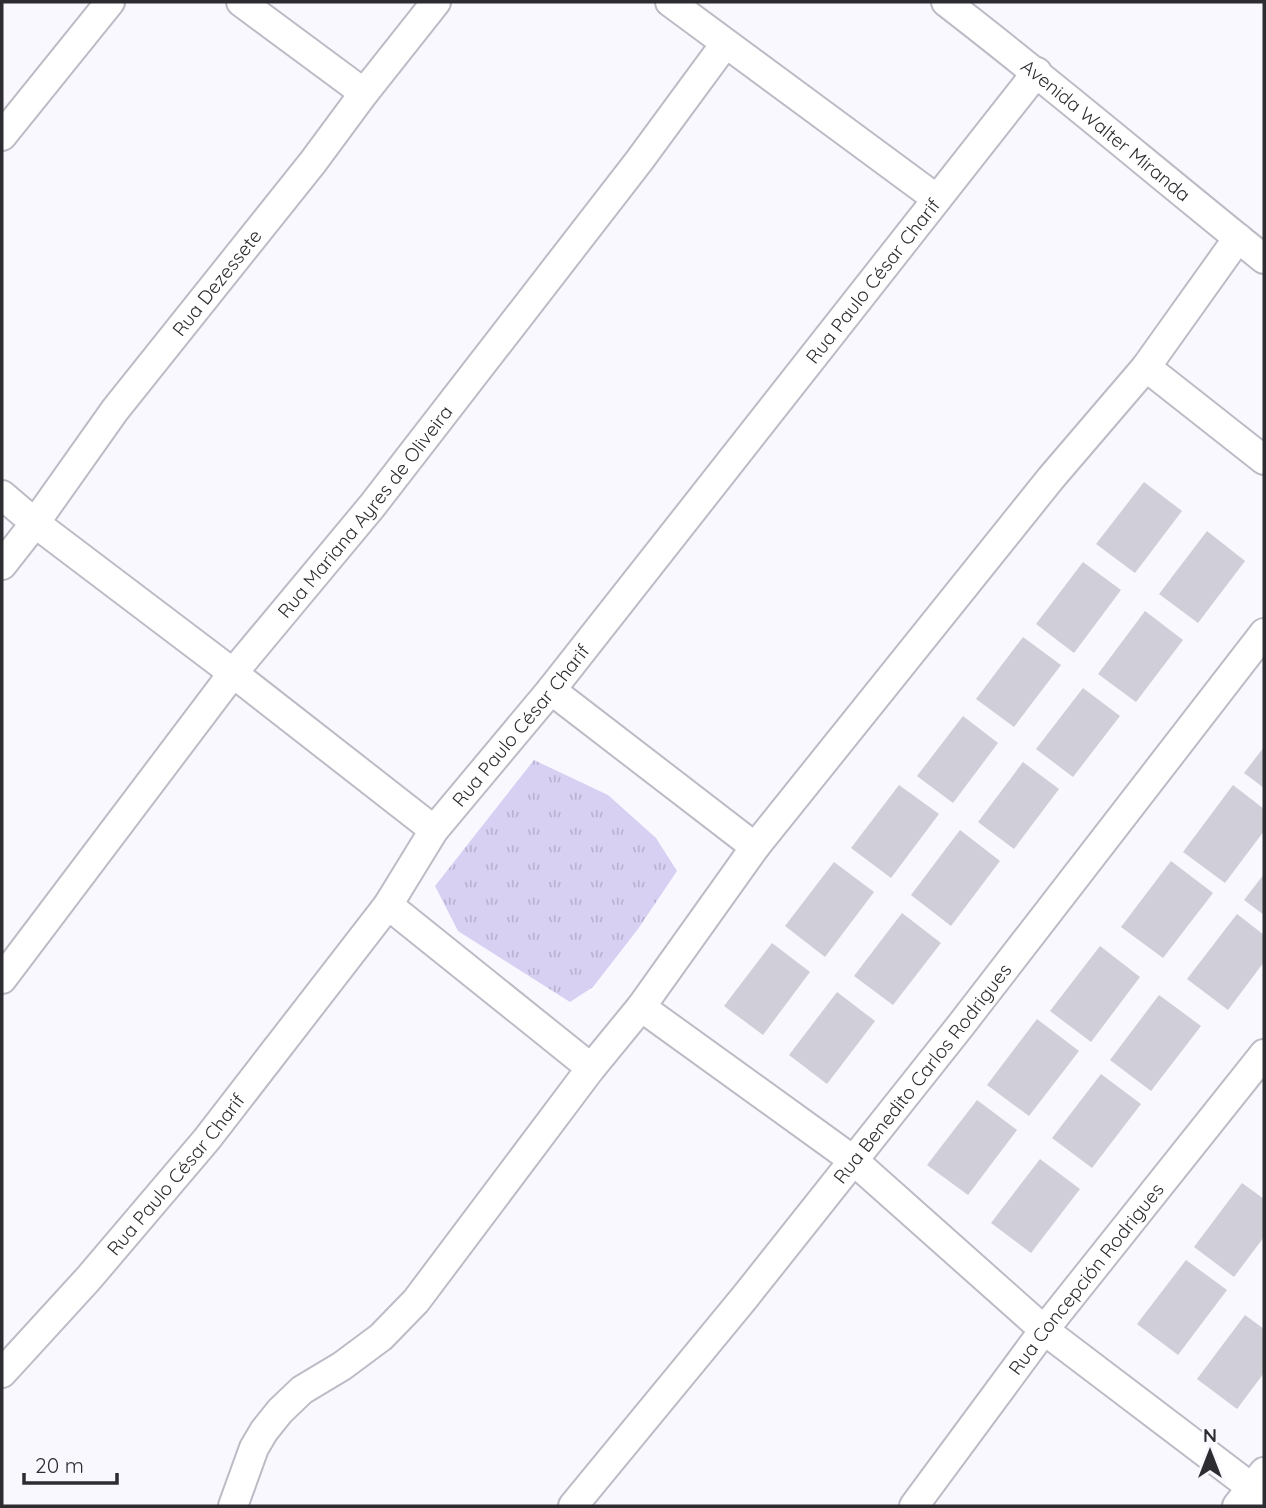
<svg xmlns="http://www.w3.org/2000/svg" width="1266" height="1508" font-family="Quicksand,sans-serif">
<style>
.grass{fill:url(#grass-tufts)}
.building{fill:#d0ced8}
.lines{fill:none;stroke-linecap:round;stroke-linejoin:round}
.street-casing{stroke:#bdbbc5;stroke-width:32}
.street{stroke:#fff;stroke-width:28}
.labels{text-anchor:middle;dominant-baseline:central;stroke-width:5;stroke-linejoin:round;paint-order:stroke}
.street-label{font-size:19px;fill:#2d2d31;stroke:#f9f8fe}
</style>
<defs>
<pattern id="grass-tufts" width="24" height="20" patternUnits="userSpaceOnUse" patternTransform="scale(1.75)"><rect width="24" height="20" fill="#d7d0f3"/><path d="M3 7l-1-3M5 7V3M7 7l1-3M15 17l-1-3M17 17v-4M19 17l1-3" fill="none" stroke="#b9b3d1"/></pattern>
</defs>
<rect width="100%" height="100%" fill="#f9f8fe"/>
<path class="grass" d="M 534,760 L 608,795 L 656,838 L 677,871 L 638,929 L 593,987 L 570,1002 L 458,931 L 435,886 Z"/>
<g class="building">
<path d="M 1144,482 L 1182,511 L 1135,573 L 1096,544 Z"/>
<path d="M 1207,531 L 1245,561 L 1198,623 L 1159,594 Z"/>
<path d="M 1083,562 L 1121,590 L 1074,653 L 1036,624 Z"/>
<path d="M 1145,611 L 1183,640 L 1136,702 L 1098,674 Z"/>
<path d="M 1023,637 L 1061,665 L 1014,727 L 976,699 Z"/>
<path d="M 1083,688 L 1120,716 L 1073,777 L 1036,749 Z"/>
<path d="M 963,716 L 998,743 L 953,803 L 917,776 Z"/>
<path d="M 1264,747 L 1264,788 L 1244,773 Z"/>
<path d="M 1023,762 L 1059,789 L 1014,849 L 978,822 Z"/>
<path d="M 899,785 L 939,814 L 891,878 L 851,848 Z"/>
<path d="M 1233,785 L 1264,809 L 1264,831 L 1225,883 L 1183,852 Z"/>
<path d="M 960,830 L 1000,861 L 951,926 L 911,895 Z"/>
<path d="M 1171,861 L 1213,893 L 1163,958 L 1121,927 Z"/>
<path d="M 834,862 L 874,892 L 825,957 L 785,926 Z"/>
<path d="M 1264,874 L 1264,915 L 1244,900 Z"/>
<path d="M 902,913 L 941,943 L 893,1005 L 854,976 Z"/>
<path d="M 1237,914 L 1264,935 L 1264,962 L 1228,1010 L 1187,979 Z"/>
<path d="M 772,943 L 810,972 L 763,1035 L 724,1006 Z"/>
<path d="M 1100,946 L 1140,977 L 1091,1042 L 1050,1011 Z"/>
<path d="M 837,992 L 875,1021 L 827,1084 L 789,1055 Z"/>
<path d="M 1159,995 L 1201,1026 L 1151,1091 L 1110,1060 Z"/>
<path d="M 1037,1019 L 1079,1051 L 1029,1116 L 987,1085 Z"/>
<path d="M 1101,1074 L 1141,1104 L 1092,1168 L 1052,1138 Z"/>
<path d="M 977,1100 L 1017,1130 L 968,1195 L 927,1165 Z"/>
<path d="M 1040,1159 L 1080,1189 L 1031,1253 L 991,1223 Z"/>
<path d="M 1242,1183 L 1264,1199 L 1264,1237 L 1234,1277 L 1194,1247 Z"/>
<path d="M 1186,1260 L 1227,1290 L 1178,1355 L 1137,1324 Z"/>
<path d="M 1245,1315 L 1264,1329 L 1264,1373 L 1237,1409 L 1197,1379 Z"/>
</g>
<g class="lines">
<g class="street-casing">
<g id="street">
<path d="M 241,2 L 364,93"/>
<path d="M 670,2 L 937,199"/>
<path id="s1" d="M 946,2 C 1054,85 1158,174 1264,259"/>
<path d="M 2,136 L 110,2"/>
<path d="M 1146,367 L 1264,460"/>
<path d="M 2,495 L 35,523 L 233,673 L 434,830"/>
<path id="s2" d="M 2,565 L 35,523 L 115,410 L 313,162 L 364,93 L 436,2"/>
<path d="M 551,690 L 755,847"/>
<path d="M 388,905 L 591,1068"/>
<path id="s3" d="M 2,979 L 233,673 L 372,506 L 639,161 L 725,44"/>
<path d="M 641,1007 L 853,1160 L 1044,1330 L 1264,1497"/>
<path id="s4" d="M 2,1373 L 88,1279 L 207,1139 L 388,905 L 434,830 L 551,690 L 1037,72"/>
<path d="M 233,1506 L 254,1448 L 264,1431 L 280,1411 L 302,1390 L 342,1366 L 381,1337 L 416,1301 L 591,1068 L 641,1007 L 755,847 L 1051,478 L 1146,367 L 1238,238"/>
<path id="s5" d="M 573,1506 L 745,1297 L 961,1025 L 1264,633"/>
<path id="s6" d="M 914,1506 L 1044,1330 L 1264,1054"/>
<path d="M 1237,1506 L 1264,1472"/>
</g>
</g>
<use href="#street" class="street"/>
</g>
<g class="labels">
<g class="street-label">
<text stroke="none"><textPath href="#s1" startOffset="205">Avenida Walter Miranda</textPath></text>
<text stroke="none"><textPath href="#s4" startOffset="1398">Rua Paulo César Charif</textPath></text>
<text stroke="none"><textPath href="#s2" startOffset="355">Rua Dezessete</textPath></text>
<text stroke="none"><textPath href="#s3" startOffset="592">Rua Mariana Ayres de Oliveira</textPath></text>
<text stroke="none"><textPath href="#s4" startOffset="831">Rua Paulo César Charif</textPath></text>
<text stroke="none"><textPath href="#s5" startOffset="556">Rua Benedito Carlos Rodrigues</textPath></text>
<text stroke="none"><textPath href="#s4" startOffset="264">Rua Paulo César Charif</textPath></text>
<text stroke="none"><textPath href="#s6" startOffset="285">Rua Concepción Rodrigues</textPath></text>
</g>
</g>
<rect width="1266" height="1508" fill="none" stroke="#2d2d31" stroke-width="7"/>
<g transform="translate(1210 1452)" stroke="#f9f8fe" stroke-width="5" paint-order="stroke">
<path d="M0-5L12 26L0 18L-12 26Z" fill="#2d2d31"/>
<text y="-10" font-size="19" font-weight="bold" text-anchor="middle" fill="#2d2d31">N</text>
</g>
<path d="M24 1473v10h93v-10" fill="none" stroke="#2d2d31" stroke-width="3.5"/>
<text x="35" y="1473" font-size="21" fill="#2d2d31" stroke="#f9f8fe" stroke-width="5" paint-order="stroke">20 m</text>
</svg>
